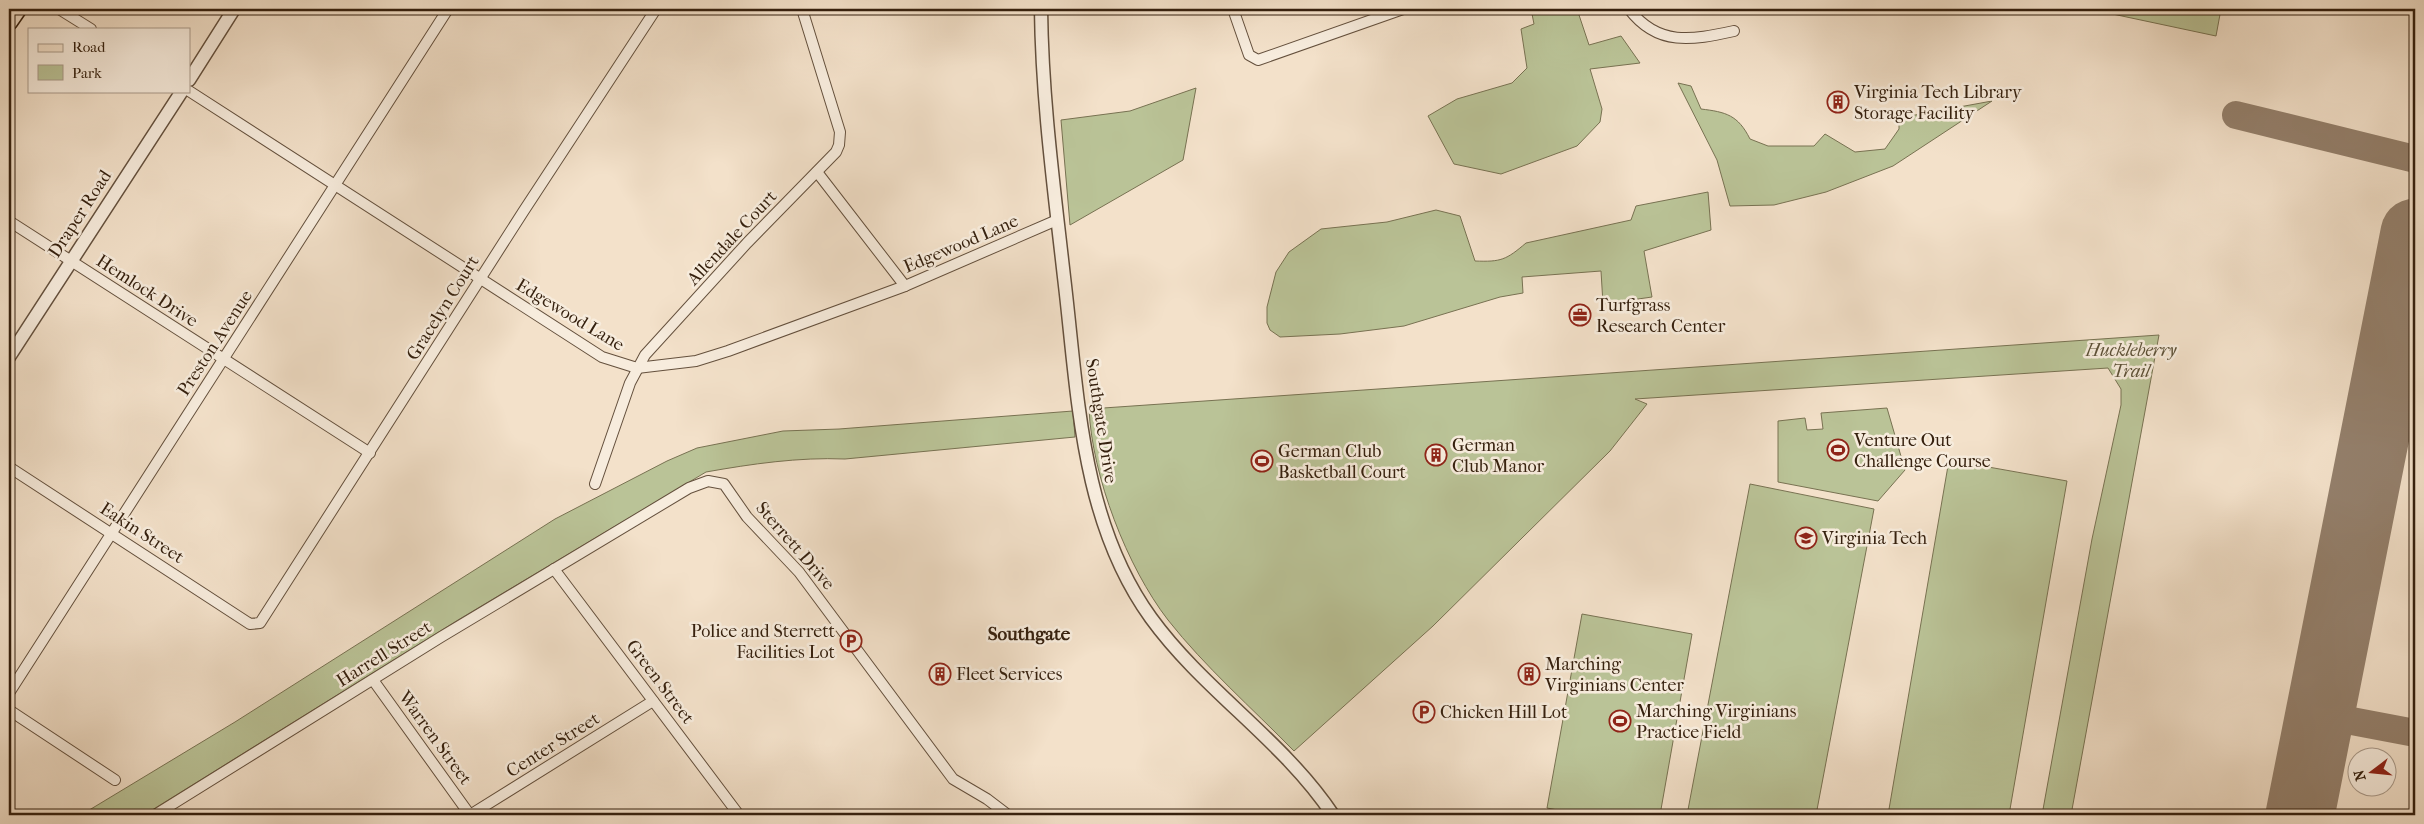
<svg xmlns="http://www.w3.org/2000/svg" width="2424" height="824" font-family="'IM FELL French Canon',serif">
<style>
.green{fill:#bac397;stroke:#787252}
.lines{fill:none;stroke-linecap:round;stroke-linejoin:round}
.taxiway{stroke:#94806c;stroke-width:28}
.runway{stroke:#94806c;stroke-width:69}
.minor-casing{stroke:#64503d;stroke-width:12}
.tertiary-casing{stroke:#64503d;stroke-width:15}
.primary-casing{stroke:#35200e;stroke-width:19}
.minor{stroke:#f7ecdd;stroke-width:10}
.tertiary{stroke:#f7ecdd;stroke-width:12}
.primary{stroke:#f3e1ca;stroke-width:16}
.labels{text-anchor:middle;dominant-baseline:central;stroke-width:5;stroke-linejoin:round;paint-order:stroke}
.poi-label{font-size:18px;fill:#35200e;stroke:#f7ecdd;text-anchor:start}
.street-label{font-size:18px;fill:#35200e;stroke:#f7ecdd}
.park-label{font-size:18px;font-style:italic;fill:#5d5137;stroke:#f7ecdd}
.neighbourhood-label{font-size:19px;font-weight:bold;fill:#35200e;stroke:#f7ecdd}
</style>
<rect width="100%" height="100%" fill="#f3e1ca"/>
<filter id="stains"><feTurbulence type="fractalNoise" baseFrequency=".004" numOctaves="4"/><feColorMatrix values="0 0 0 0 .2 0 0 0 0 .09 0 0 0 0 .02 0 0 0 .5 -.17"/></filter>
<radialGradient id="worn" r=".72"><stop offset=".6" stop-color="#630" stop-opacity="0"/><stop offset="1" stop-color="#630" stop-opacity=".3"/></radialGradient>
<g class="green">
<path d="M 1531,9 L 1577,9 L 1589,45 L 1621,36 L 1640,63 L 1590,69 L 1602,109 L 1600,122 L 1577,146 L 1501,174 L 1454,164 L 1428,116 L 1457,99 L 1512,83 L 1527,68 L 1521,29 L 1534,24 Z"/>
<path d="M 2089,9 L 2221,9 L 2216,36 Z"/>
<path d="M 1678,83 L 1691,86 L 1701,109 C 1726,112 1738,115 1750,139 L 1768,146 L 1814,146 L 1825,134 L 1855,152 L 1885,149 L 1899,129 L 1899,118 L 1992,101 L 1893,166 L 1826,192 L 1774,205 L 1730,206 L 1717,160 Z"/>
<path d="M 1196,88 L 1183,160 L 1070,225 L 1061,120 L 1130,111 Z"/>
<path d="M 1708,192 L 1711,230 L 1644,251 L 1652,297 L 1603,304 L 1601,271 L 1522,277 L 1523,293 L 1500,297 L 1404,326 L 1340,334 L 1280,337 L 1270,330 L 1267,323 L 1267,307 L 1276,272 L 1289,252 L 1321,229 L 1387,222 L 1436,210 L 1460,216 L 1475,261 C 1501,262 1506,260 1526,243 L 1631,220 L 1636,206 Z"/>
<path d="M 2159,335 L 2071,815 L 2042,815 L 2092,539 L 2121,405 L 2121,389 L 2108,368 L 1635,399 L 1647,404 L 1610,451 L 1433,626 L 1294,751 C 1252,708 1205,667 1168,620 C 1127,567 1092,476 1089,409 Z"/>
<path d="M 1887,408 L 1905,470 L 1878,501 L 1778,482 L 1778,421 L 1805,418 L 1807,430 L 1823,429 L 1821,413 Z"/>
<path d="M 1073,411 L 1075,437 L 845,459 C 799,457 751,464 706,472 L 458,620 L 144,815 L 81,815 L 235,722 L 555,519 L 667,461 L 697,448 L 783,431 L 839,429 Z"/>
<path d="M 1949,460 L 2067,481 L 2009,815 L 1888,815 Z"/>
<path d="M 1750,484 L 1874,509 L 1816,815 L 1687,815 Z"/>
<path d="M 1582,614 L 1692,634 L 1660,815 L 1585,815 L 1547,808 Z"/>
</g>
<g class="lines">
<g class="taxiway">
<path d="M 2236,115 L 2415,159"/>
<path d="M 2320,715 L 2415,733"/>
</g>
<path class="runway" d="M 2300,815 L 2415,233"/>
<g class="minor-casing">
<g id="minor">
<path d="M 59,9 L 91,29"/>
<path d="M 1233,9 L 1249,55 L 1258,60 L 1403,9"/>
<path d="M 1629,9 C 1658,47 1692,40 1734,31"/>
<path d="M 189,91 L 602,357 L 637,368 L 696,361 L 728,351 L 905,286 L 1057,220"/>
<path d="M 817,172 L 905,286"/>
<path d="M 9,221 L 370,453"/>
<path d="M 9,467 L 250,624 L 260,623 L 523,212 L 656,9"/>
<path d="M 595,484 L 630,383 L 645,355 L 747,243 L 836,152 L 839,145 L 840,132 L 802,9"/>
<path d="M 554,569 L 739,815"/>
<path d="M 373,680 L 470,815"/>
<path d="M 9,693 L 448,9"/>
<path d="M 9,710 L 115,780"/>
<path d="M 155,815 L 441,637 L 689,488 L 708,481 L 724,484 L 747,517 L 799,572 L 953,779 L 987,799 L 1008,815"/>
<path d="M 470,815 L 653,701"/>
</g>
</g>
<g class="tertiary-casing">
<g id="tertiary">
<path d="M 1041,9 C 1042,99 1054,188 1064,277 C 1078,392 1080,520 1151,618 C 1204,691 1283,740 1333,815"/>
<path d="M 189,80 L 234,9"/>
<path d="M 9,357 L 182,91"/>
</g>
</g>
<g class="primary-casing">
<path id="primary" d="M 9,22 L 18,9"/>
</g>
<use href="#minor" class="minor"/>
<use href="#tertiary" class="tertiary"/>
<use href="#primary" class="primary"/>
</g>
<defs>
<g id="building-ring" transform="scale(1.125)"><circle r="9.5" fill="#f7ecdd" stroke="#8f2418" stroke-width="1.5"/><path d="M-4-6H4V6H1V3H-1V6H-4ZM-2.5-4.3h1.7v1.8h-1.7ZM.8-4.3h1.7v1.8H.8ZM-2.5-1h1.7V.8h-1.7ZM.8-1h1.7V.8H.8Z" fill="#8f2418"/></g>
<g id="office-ring" transform="scale(1.125)"><circle r="9.5" fill="#f7ecdd" stroke="#8f2418" stroke-width="1.5"/><path d="M-6-3h4V-5.5h4V-3h4V5H-6ZM-1-4.5V-3h2v-1.5ZM-6 0V1H6V0Z" fill="#8f2418"/></g>
<g id="stadium-ring" transform="scale(1.125)"><circle r="9.5" fill="#f7ecdd" stroke="#8f2418" stroke-width="1.5"/><path d="M0-5a6.5 5 0 1 0 0 10a6.5 5 0 1 0 0-10ZM-3.5-1.8h7v3.6h-7Z" fill="#8f2418"/></g>
<g id="university-ring" transform="scale(1.125)"><circle r="9.5" fill="#f7ecdd" stroke="#8f2418" stroke-width="1.5"/><path d="M0-5L7-2L0 1L-7-2ZM-4 1L0 2.5L4 1V4Q0 6-4 4Z" fill="#8f2418"/></g>
<g id="parking-ring" transform="scale(1.125)"><circle r="9.5" fill="#f7ecdd" stroke="#8f2418" stroke-width="1.5"/><path d="M-3.5-5.5H1a3.5 3.5 0 0 1 0 7H-1V5.5H-3.5ZM-1-3.4V-.6H.8a1.4 1.4 0 0 0 0-2.8Z" fill="#8f2418"/></g>
</defs>
<g fill-rule="evenodd">
<use href="#building-ring" x="1838" y="102"/>
<use href="#office-ring" x="1580" y="315"/>
<use href="#stadium-ring" x="1838" y="450"/>
<use href="#building-ring" x="1436" y="455"/>
<use href="#stadium-ring" x="1262" y="461"/>
<use href="#university-ring" x="1806" y="538"/>
<use href="#parking-ring" x="851" y="641"/>
<use href="#building-ring" x="940" y="674"/>
<use href="#building-ring" x="1529" y="674"/>
<use href="#parking-ring" x="1424" y="712"/>
<use href="#stadium-ring" x="1620" y="721"/>
</g>
<g class="labels">
<g class="poi-label">
<text x="1854" y="92">Virginia Tech Library<tspan x="1854" dy="21">Storage Facility</tspan></text>
<text x="1596" y="305">Turfgrass<tspan x="1596" dy="21">Research Center</tspan></text>
<text x="1854" y="440">Venture Out<tspan x="1854" dy="21">Challenge Course</tspan></text>
<text x="1452" y="445">German<tspan x="1452" dy="21">Club Manor</tspan></text>
<text x="1278" y="451">German Club<tspan x="1278" dy="21">Basketball Court</tspan></text>
<text x="1822" y="538">Virginia Tech</text>
<text x="835" y="631" text-anchor="end">Police and Sterrett<tspan x="835" dy="21">Facilities Lot</tspan></text>
<text x="1545" y="664">Marching<tspan x="1545" dy="21">Virginians Center</tspan></text>
<text x="956" y="674">Fleet Services</text>
<text x="1636" y="711">Marching Virginians<tspan x="1636" dy="21">Practice Field</tspan></text>
<text x="1440" y="712">Chicken Hill Lot</text>
</g>
<g class="street-label">
<text transform="translate(80 214) rotate(-57)">Draper Road</text>
<text transform="translate(732 238) rotate(-47)">Allendale Court</text>
<text transform="translate(961 244) rotate(-23)">Edgewood Lane</text>
<text transform="translate(147 291) rotate(33)">Hemlock Drive</text>
<text transform="translate(443 308) rotate(-58)">Gracelyn Court</text>
<text transform="translate(570 315) rotate(31)">Edgewood Lane</text>
<text transform="translate(215 343) rotate(-57)">Preston Avenue</text>
<text transform="translate(1101 421) rotate(81)">Southgate Drive</text>
<text transform="translate(142 533) rotate(33)">Eakin Street</text>
<text transform="translate(795 546) rotate(49)">Sterrett Drive</text>
<text transform="translate(384 654) rotate(-32)">Harrell Street</text>
<text transform="translate(660 682) rotate(53)">Green Street</text>
<text transform="translate(435 738) rotate(54)">Warren Street</text>
<text transform="translate(553 745) rotate(-32)">Center Street</text>
</g>
<g class="park-label">
<text x="2131" y="350">Huckleberry<tspan x="2131" dy="21">Trail</tspan></text>
</g>
<g class="neighbourhood-label">
<text x="1029" y="634">Southgate</text>
</g>
</g>
<rect width="2424" height="824" fill="none" stroke="#f3e1ca" stroke-width="30"/>
<rect x="10" y="10" width="2404" height="804" fill="none" stroke="#35200e" stroke-width="2.5"/>
<rect x="15" y="15" width="2394" height="794" fill="none" stroke="#35200e"/>
<rect x="28" y="28" width="162" height="65" fill="#f7ecdd" stroke="#a99a8a"/>
<rect x="38" y="44" width="25" height="8" fill="#f3e1ca" stroke="#a99a8a"/>
<text x="72" y="52" font-size="15" fill="#35200e">Road</text>
<rect x="38" y="65" width="25" height="15" fill="#bac397" stroke="#a99a8a"/>
<text x="72" y="78" font-size="15" fill="#35200e">Park</text>
<g transform="translate(2372 772) rotate(254)"><circle r="24" fill="#f7ecdd" stroke="#a99a8a"/>
<path d="M0-4L9 19L0 12L-9 19Z" fill="#8f2418"/>
<text y="-8" font-size="14" font-weight="bold" text-anchor="middle" fill="#35200e">N</text>
</g>
<rect width="100%" height="100%" filter="url(#stains)"/>
<rect width="100%" height="100%" fill="url(#worn)"/>
</svg>
